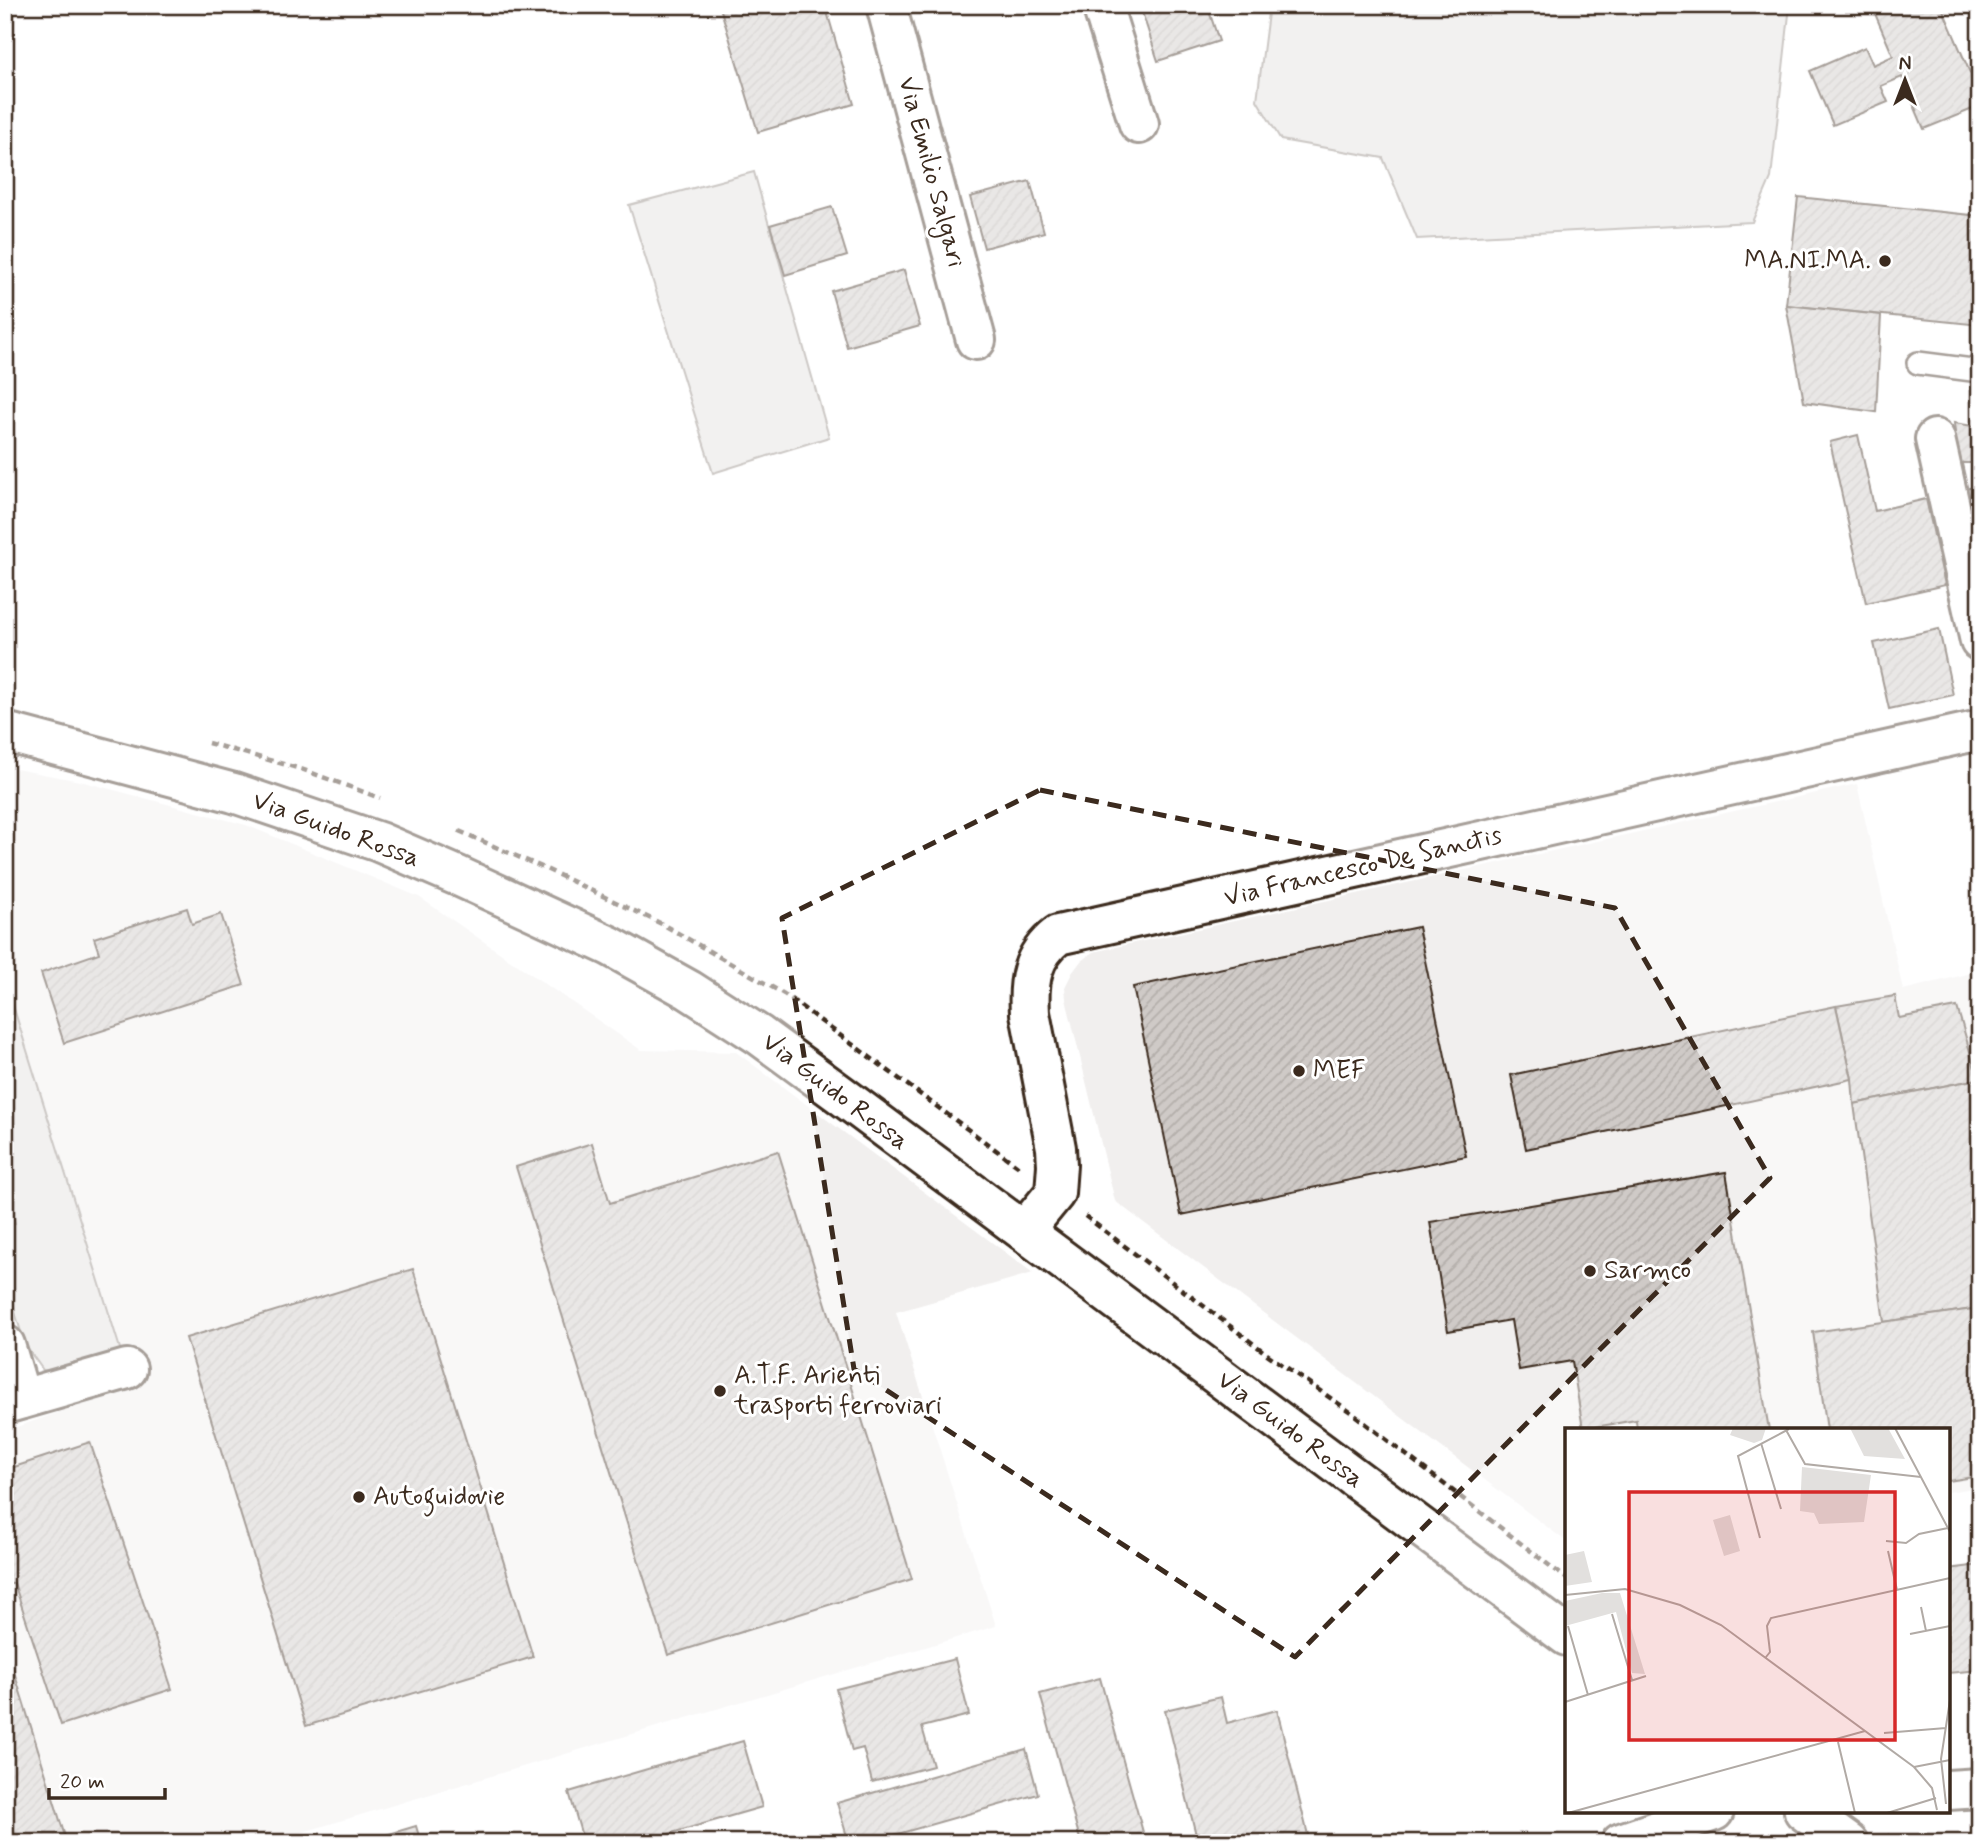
<svg xmlns="http://www.w3.org/2000/svg" width="1985" height="1848" font-family="Mynerve,sans-serif">
<style>
.built{fill:#f1efee}
.grass{fill:#e2e0de;stroke:#8e857e;stroke-width:2}
.building{fill:url(#building-hatch);stroke:#3b2a1e;stroke-width:2}
.lines{fill:none;stroke-linecap:round;stroke-linejoin:round}
.service-casing{stroke:#3b2a1e;stroke-width:26}
.minor-casing{stroke:#3b2a1e;stroke-width:44}
.tertiary-casing{stroke:#3b2a1e;stroke-width:44}
.path{stroke:#3b2a1e;stroke-width:4.5;stroke-dasharray:7 5;stroke-linecap:butt}
.service{stroke:#fff;stroke-width:21}
.minor{stroke:#fff;stroke-width:38}
.tertiary{stroke:#fff;stroke-width:38}
.marked{fill:none;stroke:#3b2a1e;stroke-width:5;stroke-dasharray:14 9;stroke-linejoin:round}
.poi-dot{fill:#3b2a1e;stroke:#fff;stroke-width:2.5}
.labels{text-anchor:middle;dominant-baseline:central;stroke-width:6;stroke-linejoin:round;paint-order:stroke}
.street-label{font-size:26px;fill:#3b2a1e;stroke:#fff}
.poi-label{font-size:26px;fill:#3b2a1e;stroke:#fff;text-anchor:start}
.inset-road{fill:none;stroke:#b1aaa5;stroke-width:2}
.view{fill:#d62828;fill-opacity:0.15;stroke:#d62828;stroke-width:3.5}
.inset-edge{fill:none;stroke:#3b2a1e;stroke-width:3.5}
</style>
<defs>
<pattern id="building-hatch" width="6" height="6" patternUnits="userSpaceOnUse" patternTransform="scale(1.75)"><rect width="6" height="6" fill="#cfcac7"/><path d="M-1 1l2-2M0 6l6-6M5 7l2-2" fill="none" stroke="#b3aeaa"/></pattern>
</defs>
<rect width="100%" height="100%" fill="#fff"/>
<filter id="ink" filterUnits="userSpaceOnUse"><feTurbulence type="fractalNoise" baseFrequency=".0143" numOctaves="2"/><feDisplacementMap in="SourceGraphic" scale="14" xChannelSelector="R" yChannelSelector="G"/><feConvolveMatrix kernelMatrix="1 2 1 2 8 2 1 2 1" color-interpolation-filters="sRGB"/></filter>
<g filter="url(#ink)">
<g class="built">
<path d="M 5,767 L 80,781 L 246,825 L 419,897 L 641,1050 L 736,1052 L 1033,1273 L 896,1312 L 996,1626 L 266,1843 L 5,1843 L 5,1431 L 132,1387 L 5,980 Z"/>
<path d="M 1857,784 L 1903,990 L 1980,971 L 1980,1487 L 1948,1492 L 1948,1430 L 1567,1430 L 1567,1542 L 1115,1201 L 1066,999 L 1065,987 L 1072,973 L 1081,961 L 1093,952 Z"/>
</g>
<g class="grass">
<path d="M 1269,5 L 1790,5 L 1771,178 L 1752,222 L 1417,239 L 1383,158 L 1281,140 L 1257,100 Z"/>
<path d="M 754,172 L 829,437 L 713,473 L 629,205 Z"/>
<path d="M 5,980 L 122,1355 L 61,1373 L 43,1370 L 25,1345 L 5,1279 L 5,1226 L 15,1223 L 5,1189 Z"/>
</g>
<g class="building">
<path d="M 725,5 L 825,5 L 854,104 L 758,132 L 720,7 Z"/>
<path d="M 1153,5 L 1207,5 L 1219,41 L 1158,61 L 1141,9 Z"/>
<path d="M 1881,5 L 1941,5 L 1980,96 L 1980,106 L 1924,129 L 1902,77 L 1881,86 L 1888,102 L 1833,125 L 1810,71 L 1865,47 L 1873,65 L 1893,56 L 1873,9 Z"/>
<path d="M 1030,181 L 1044,232 L 984,248 L 970,197 Z"/>
<path d="M 1798,197 L 1980,216 L 1980,325 L 1786,305 Z"/>
<path d="M 832,207 L 847,256 L 785,275 L 770,225 Z"/>
<path d="M 904,270 L 920,326 L 847,347 L 831,291 Z"/>
<path d="M 1786,305 L 1881,315 L 1876,412 L 1804,402 Z"/>
<path d="M 1954,423 L 1980,427 L 1980,463 L 1958,463 Z"/>
<path d="M 1858,435 L 1875,511 L 1926,499 L 1945,585 L 1866,603 L 1830,442 Z"/>
<path d="M 1980,486 L 1980,553 L 1959,490 Z"/>
<path d="M 1939,629 L 1953,695 L 1889,709 L 1874,643 Z"/>
<path d="M 187,908 L 192,924 L 221,914 L 244,985 L 64,1043 L 41,973 L 99,953 L 94,938 Z"/>
<path d="M 1418,927 L 1466,1156 L 1181,1215 L 1133,987 Z"/>
<path d="M 1895,996 L 1899,1018 L 1957,1007 L 1978,1079 L 1854,1104 L 1852,1079 L 1836,1006 Z"/>
<path d="M 1836,1006 L 1852,1079 L 1526,1149 L 1511,1075 Z"/>
<path d="M 1978,1079 L 1980,1096 L 1980,1308 L 1884,1322 L 1854,1104 Z"/>
<path d="M 592,1143 L 610,1203 L 778,1151 L 912,1579 L 668,1655 L 516,1167 Z"/>
<path d="M 1726,1172 L 1769,1430 L 1637,1430 L 1636,1420 L 1583,1429 L 1572,1361 L 1519,1370 L 1511,1320 L 1448,1331 L 1430,1222 Z"/>
<path d="M 413,1269 L 533,1657 L 306,1726 L 186,1338 Z"/>
<path d="M 1980,1308 L 1980,1476 L 1948,1481 L 1948,1430 L 1827,1430 L 1813,1332 Z"/>
<path d="M 90,1442 L 172,1689 L 61,1725 L 14,1583 L 5,1586 L 5,1470 Z"/>
<path d="M 1980,1565 L 1980,1670 L 1948,1673 L 1948,1569 Z"/>
<path d="M 955,1659 L 969,1715 L 922,1727 L 933,1766 L 872,1782 L 863,1748 L 852,1751 L 836,1689 Z"/>
<path d="M 11,1662 L 67,1843 L 5,1843 L 5,1664 Z"/>
<path d="M 1100,1678 L 1146,1843 L 1081,1843 L 1040,1694 Z"/>
<path d="M 1221,1697 L 1227,1723 L 1277,1710 L 1310,1843 L 1198,1843 L 1165,1710 Z"/>
<path d="M 743,1741 L 762,1807 L 637,1843 L 584,1843 L 569,1792 Z"/>
<path d="M 1026,1749 L 1038,1794 L 866,1843 L 849,1843 L 837,1803 Z"/>
<path d="M 416,1826 L 421,1843 L 359,1843 Z"/>
</g>
<g class="lines">
<g class="service-casing">
<path id="service" d="M 1918,363 L 1980,371"/>
</g>
<g class="minor-casing">
<g id="minor">
<path d="M 886,5 L 976,340"/>
<path d="M 1102,5 L 1139,124"/>
<path d="M 1935,439 L 1980,641"/>
<path d="M 1024,1231 L 1055,1193 L 1057,1165 L 1056,1148 L 1030,1013 C 1028,981 1031,956 1058,935 L 1980,730"/>
<path d="M 5,1345 L 21,1399"/>
<path d="M 5,1404 L 127,1369"/>
<path d="M 1948,1790 L 1980,1788"/>
<path d="M 1621,1843 L 1714,1811"/>
</g>
</g>
<g class="tertiary-casing">
<g id="tertiary">
<path d="M 5,732 L 234,793 L 379,842 L 458,876 L 610,946 L 689,990 L 759,1035 L 841,1095 L 1567,1636"/>
<path d="M 1804,1811 L 1848,1843"/>
</g>
</g>
<g class="path">
<path d="M 208,743 L 301,769 L 380,798"/>
<path d="M 459,831 L 546,869 L 662,924 L 784,994 L 1019,1167"/>
<path d="M 1085,1216 L 1267,1354 L 1352,1413 L 1567,1579"/>
<path d="M 1887,1835 L 1897,1843"/>
</g>
<use href="#service" class="service"/>
<use href="#minor" class="minor"/>
<use href="#tertiary" class="tertiary"/>
</g>
</g>
<path d="M0 0H1985V1848H0ZM 1040,790 L 1615,908 L 1770,1178 L 1295,1657 L 854,1369 L 782,918 Z" fill="#fff" fill-opacity=".55" fill-rule="evenodd"/>
<path class="marked" d="M 1040,790 L 1615,908 L 1770,1178 L 1295,1657 L 854,1369 L 782,918 Z"/>
<g class="poi-dot">
<circle cx="1885" cy="261" r="7"/>
<circle cx="1299" cy="1071" r="7"/>
<circle cx="1590" cy="1271" r="7"/>
<circle cx="720" cy="1391" r="7"/>
<circle cx="359" cy="1497" r="7"/>
</g>
<g class="labels">
<g class="street-label">
<text transform="translate(931 172) rotate(75)">Via Emilio Salgari</text>
<text transform="translate(336 830) rotate(20)">Via Guido Rossa</text>
<text transform="translate(1363 867) rotate(-13)">Via Francesco De Sanctis</text>
<text transform="translate(835 1092) rotate(37)">Via Guido Rossa</text>
<text transform="translate(1290 1430) rotate(37)">Via Guido Rossa</text>
</g>
<g class="poi-label">
<text x="1871" y="261" text-anchor="end">MA.NI.MA.</text>
<text x="1313" y="1071">MEF</text>
<text x="1604" y="1271">Sarmco</text>
<text x="734" y="1376">A.T.F. Arienti<tspan x="734" dy="30">trasporti ferroviari</tspan></text>
<text x="373" y="1497">Autoguidovie</text>
</g>
</g>
<g transform="translate(1565 1428)">
<rect width="385" height="385" fill="#fff"/>
<path d="M 168,0 L 201,0 L 197,12 L 189,15 L 165,7 ZM 285,0 L 323,0 L 340,31 L 299,28 ZM 237,39 L 306,47 L 299,94 L 254,96 L 249,85 L 235,83 ZM 165,87 L 175,123 L 159,128 L 148,92 ZM 19,123 L 27,154 L 0,158 L 0,127 ZM 37,165 L 55,165 L 80,246 L 67,245 L 51,184 L 0,198 L 0,173 Z" fill="#e2e0de"/>
<path class="inset-road" d="M 330,0 L 385,104M 221,2 L 240,36 L 356,49M 196,15 L 216,81M 195,110 L 173,28 L 224,1M 321,113 L 341,115 L 354,106 L 383,100M 323,123 L 332,162M 0,167 L 60,161 L 115,177 L 156,197 L 349,339 L 367,360 L 372,382M 356,179 L 361,203M 47,186 L 67,252M 3,198 L 23,267M 345,206 L 385,198M 201,229 L 205,224 L 202,198 L 206,190 L 385,150M 0,274 L 81,248M 319,305 L 381,300M 273,314 L 290,385M 349,339 L 385,332M 381,376 L 376,331 L 385,272M 3,385 L 300,303M 322,385 L 371,370"/>
<path class="view" d="M 64,64 L 330,64 L 330,312 L 64,312 Z"/>
<rect width="385" height="385" class="inset-edge"/>
</g>
<rect width="1985" height="1848" fill="none" stroke="#fff" stroke-width="28"/>
<rect x="14" y="14" width="1957" height="1820" fill="none" stroke="#3b2a1e" stroke-width="2.5" filter="url(#ink)"/>
<g transform="translate(1905 80)" stroke="#ffffff" stroke-width="5" paint-order="stroke">
<path d="M0-5L12 26L0 18L-12 26Z" fill="#3b2a1e"/>
<text y="-10" font-size="19" font-weight="bold" text-anchor="middle" fill="#3b2a1e">N</text>
</g>
<path d="M49 1788v10h116v-10" fill="none" stroke="#3b2a1e" stroke-width="3.5"/>
<text x="60" y="1788" font-size="21" fill="#3b2a1e" stroke="#ffffff" stroke-width="5" paint-order="stroke">20 m</text>
</svg>
